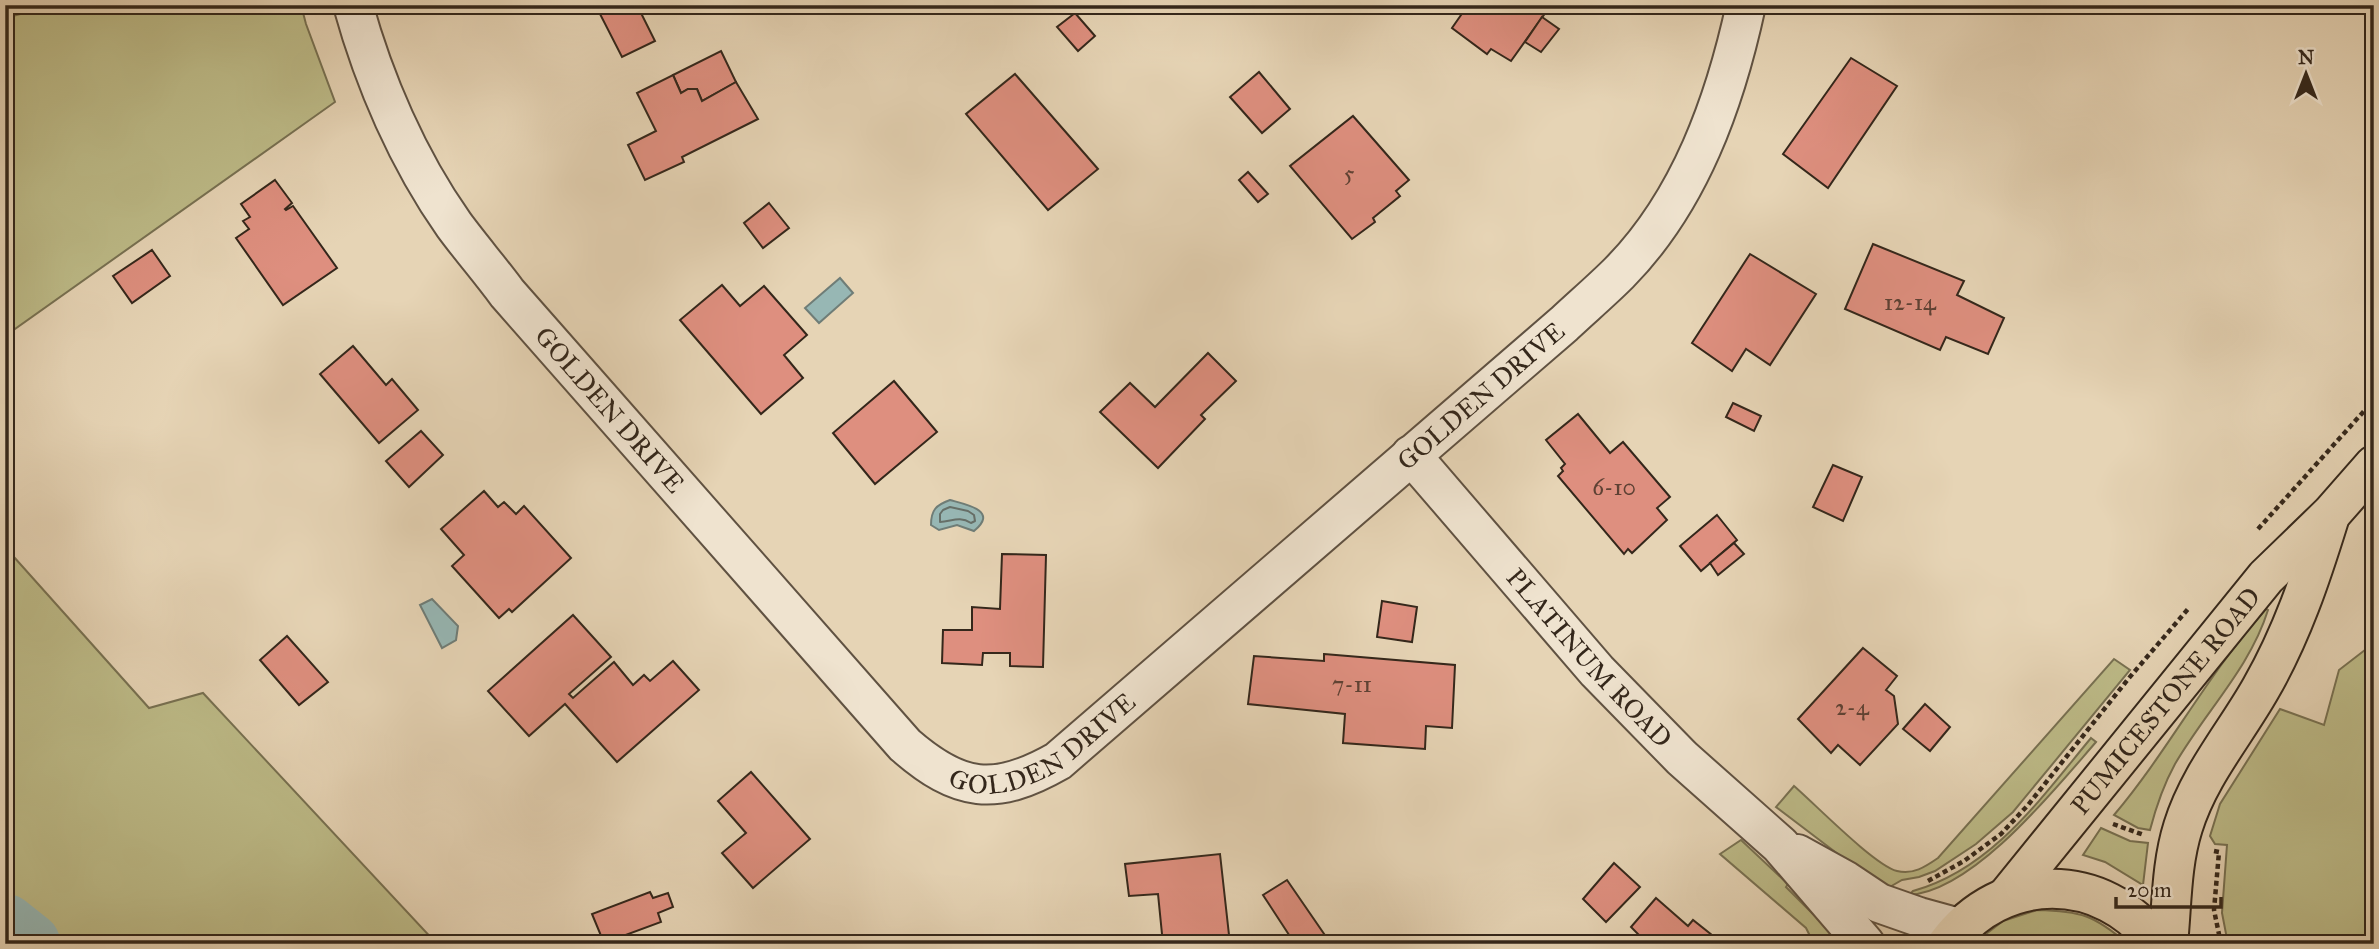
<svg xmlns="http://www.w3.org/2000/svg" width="2379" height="949" font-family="'IM FELL Great Primer',serif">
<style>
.green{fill:#bdbb88;stroke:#787152;stroke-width:2}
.water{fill:#97b7b4;stroke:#6f7d77;stroke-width:2}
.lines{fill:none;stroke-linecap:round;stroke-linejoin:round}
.shore{stroke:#666f68;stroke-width:2}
.river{stroke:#97b7b4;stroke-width:63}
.building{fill:#de8f7f;stroke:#34271b;stroke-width:2}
.minor-casing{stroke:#605242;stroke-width:42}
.major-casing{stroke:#34271b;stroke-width:42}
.path{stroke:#34271b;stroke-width:4.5;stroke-dasharray:5 3.5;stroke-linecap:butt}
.minor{stroke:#efe3cf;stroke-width:38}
.major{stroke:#e6d4b5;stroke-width:38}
.labels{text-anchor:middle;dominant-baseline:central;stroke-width:5;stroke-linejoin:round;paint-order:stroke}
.number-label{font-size:23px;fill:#5e4134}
.street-label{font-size:26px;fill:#34271b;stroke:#efe3cf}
</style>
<rect width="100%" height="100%" fill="#e6d4b5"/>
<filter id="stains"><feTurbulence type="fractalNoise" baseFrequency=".00286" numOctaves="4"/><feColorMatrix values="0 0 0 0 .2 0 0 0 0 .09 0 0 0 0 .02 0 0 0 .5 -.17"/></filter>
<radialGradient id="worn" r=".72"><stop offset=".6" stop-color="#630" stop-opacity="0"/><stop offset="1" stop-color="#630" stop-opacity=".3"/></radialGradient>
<g class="green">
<path d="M 55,5 L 301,5 L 306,24 L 335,102 L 5,336 L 5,18 Z"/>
<path d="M 5,547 L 149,708 L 203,693 L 437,944 L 5,944 Z"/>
<path d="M 2266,609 L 2268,610 C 2250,668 2205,712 2175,764 C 2164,784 2156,807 2150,830 L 2138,828 L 2114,815 C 2169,750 2208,673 2266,609 Z"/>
<path d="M 2374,643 L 2374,944 L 2228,944 L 2222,913 L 2227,845 L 2215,844 L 2210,836 L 2220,804 L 2280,709 L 2324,725 L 2339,670 Z"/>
<path d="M 2114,659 L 2130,670 L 2013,812 L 1976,844 L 1935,871 L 1919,877 L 1902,880 L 1888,888 L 1876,883 L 1776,807 L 1794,786 C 1815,804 1874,865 1897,871 C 1913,875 1925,867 1938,858 Z"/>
<path d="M 2091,738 L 2096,742 C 2055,789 1974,891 1909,895 L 1913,891 C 1992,869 2041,798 2091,738 Z"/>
<path d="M 2101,828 L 2130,841 L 2148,843 L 2143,885 L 2105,862 L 2083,855 Z"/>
<path d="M 1741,840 L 1788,884 L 1786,887 L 1840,941 L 1839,944 L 1814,944 L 1806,928 L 1720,854 Z"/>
<path d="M 2037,910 C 2081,911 2094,915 2128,944 L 1973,944 L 2003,921 Z"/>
</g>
<g class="water">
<path d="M 840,278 L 853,293 L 819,323 L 805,308 Z"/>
<path d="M 950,500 C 964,504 1000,510 974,531 L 957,525 L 939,530 L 931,525 C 931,510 936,505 950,500 Z"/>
<path d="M 432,599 L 458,626 L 456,640 L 442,648 L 420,605 Z"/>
</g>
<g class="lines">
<path class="shore" d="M 950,507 L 968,511 L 974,515 L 975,521 L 971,523 C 959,515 951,522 940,522 L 940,514 L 943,510 Z"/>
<path class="river" d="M 5,925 L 29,944"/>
</g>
<g class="building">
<path d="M 618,5 L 637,5 L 655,41 L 622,57 L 600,14 Z"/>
<path d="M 1468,5 L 1551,5 L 1511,61 L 1491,49 L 1487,54 L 1452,28 Z"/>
<path d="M 1075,13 L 1095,36 L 1078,51 L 1057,27 Z"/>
<path d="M 1542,17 L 1559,29 L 1541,52 L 1525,42 Z"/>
<path d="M 721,51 L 736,82 L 702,101 L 697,89 L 688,89 L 681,93 L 673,75 Z"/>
<path d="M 1851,58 L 1897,86 L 1828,188 L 1783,154 Z"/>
<path d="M 1259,72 L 1290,109 L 1262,133 L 1230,97 Z"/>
<path d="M 1015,74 L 1098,169 L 1048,210 L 966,114 Z"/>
<path d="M 673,75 L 681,93 L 688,89 L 697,89 L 702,101 L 736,82 L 758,119 L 682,157 L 684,162 L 645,180 L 628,145 L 656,131 L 637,93 Z"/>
<path d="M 1353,116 L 1409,180 L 1396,191 L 1400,196 L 1373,218 L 1375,222 L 1352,239 L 1290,166 Z"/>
<path d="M 1248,172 L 1268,194 L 1258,202 L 1239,180 Z"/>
<path d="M 275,180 L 292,203 L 285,209 L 286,210 L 293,206 L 337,268 L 283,305 L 236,238 L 249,229 L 243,221 L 250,217 L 241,204 Z"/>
<path d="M 769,203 L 789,228 L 763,248 L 744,223 Z"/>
<path d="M 1873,244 L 1964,281 L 1957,295 L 2004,318 L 1988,354 L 1946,337 L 1940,350 L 1845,309 Z"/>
<path d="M 152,250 L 170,276 L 132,303 L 113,276 Z"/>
<path d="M 1750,254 L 1816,294 L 1770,365 L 1746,349 L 1732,371 L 1692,343 Z"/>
<path d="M 722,285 L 740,306 L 764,286 L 807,335 L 784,355 L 803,378 L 761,414 L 680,320 Z"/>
<path d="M 353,346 L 386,385 L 392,379 L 418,410 L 379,443 L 320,374 Z"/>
<path d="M 1208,353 L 1236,381 L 1201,415 L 1205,419 L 1158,468 L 1100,412 L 1130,383 L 1155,407 Z"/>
<path d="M 894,381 L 937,432 L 875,484 L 833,433 Z"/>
<path d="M 1733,403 L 1761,416 L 1754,431 L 1726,417 Z"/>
<path d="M 1578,414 L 1610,453 L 1623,442 L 1670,497 L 1657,508 L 1667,520 L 1632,553 L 1628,549 L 1624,554 L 1558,476 L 1563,471 L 1561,468 L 1565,464 L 1546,440 Z"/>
<path d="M 421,431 L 443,455 L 409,487 L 386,461 Z"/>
<path d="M 1833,465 L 1862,477 L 1843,521 L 1813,507 Z"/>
<path d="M 484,491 L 498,507 L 504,502 L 516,514 L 524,506 L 571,558 L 512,612 L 509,609 L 499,618 L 452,566 L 464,555 L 441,529 Z"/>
<path d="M 1717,515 L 1737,540 L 1701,571 L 1680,546 Z"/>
<path d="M 1734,543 L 1744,554 L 1718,575 L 1710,563 Z"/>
<path d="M 1002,554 L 1046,555 L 1043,667 L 1010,666 L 1010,653 L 983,653 L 982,665 L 942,663 L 943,630 L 972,630 L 972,607 L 1000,609 Z"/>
<path d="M 1382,601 L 1417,607 L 1412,642 L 1377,637 Z"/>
<path d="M 573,615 L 611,657 L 569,694 L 573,698 L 614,662 L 633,685 L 644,675 L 650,681 L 673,661 L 699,690 L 617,762 L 565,704 L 529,736 L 488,691 Z"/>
<path d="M 287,636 L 328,682 L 299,705 L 260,660 Z"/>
<path d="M 1863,648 L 1897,676 L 1886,690 L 1894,696 L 1898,724 L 1860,765 L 1838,745 L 1831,753 L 1798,719 Z"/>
<path d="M 1324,654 L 1455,665 L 1452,728 L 1426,726 L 1425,749 L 1343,743 L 1345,714 L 1248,704 L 1254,656 L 1324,661 Z"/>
<path d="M 1925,704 L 1950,727 L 1930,751 L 1903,729 Z"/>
<path d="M 751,772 L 810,839 L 753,888 L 722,853 L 746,833 L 718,801 Z"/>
<path d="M 1220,854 L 1230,944 L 1163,944 L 1158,894 L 1129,896 L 1125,864 Z"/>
<path d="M 1614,863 L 1640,887 L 1606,922 L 1583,899 Z"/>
<path d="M 1287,880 L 1331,944 L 1295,944 L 1263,895 Z"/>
<path d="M 650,892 L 653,898 L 668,893 L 673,907 L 658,913 L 661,922 L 604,943 L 592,914 Z"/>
<path d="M 1656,898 L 1688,926 L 1693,920 L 1722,943 L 1629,944 L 1638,934 L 1631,927 Z"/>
</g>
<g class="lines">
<g class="minor-casing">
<g id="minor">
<path id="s1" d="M 353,5 C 374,81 408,160 454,225 C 471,248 490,270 507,293 L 905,745 C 959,792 995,797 1058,761 L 1564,324 C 1582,307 1601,291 1619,273 C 1690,201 1725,102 1746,5"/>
<path id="s2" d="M 1411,455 L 1597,671 L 1682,758 L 1780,845 L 1865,944"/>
<path d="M 1797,854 L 1846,881 L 1879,903 L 1919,917 L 1959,928"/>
</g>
</g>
<g class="major-casing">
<g id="major">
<path id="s3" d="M 2008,895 L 2266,577 L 2331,514 L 2374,465"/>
<path d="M 1947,944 C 2001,871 2103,870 2157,944"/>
<path d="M 2168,944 C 2172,905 2171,865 2183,827 C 2199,775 2235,734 2261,688 C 2292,634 2311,577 2329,519"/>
</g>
</g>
<g class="path">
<path d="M 2258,529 L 2374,400"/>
<path d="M 2113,824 L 2144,835"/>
<path d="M 2214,851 L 2219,852 L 2214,910 L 2221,944"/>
<path d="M 1928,881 L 1964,861 L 2001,834 L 2028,805 L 2129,678 L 2188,609"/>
</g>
<use href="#minor" class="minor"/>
<use href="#major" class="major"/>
</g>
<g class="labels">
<g class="number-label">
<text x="1349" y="173">5</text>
<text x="1910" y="302">12-14</text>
<text x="1614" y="487">6-10</text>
<text x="1352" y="684">7-11</text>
<text x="1852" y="707">2-4</text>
</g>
<g class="street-label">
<text stroke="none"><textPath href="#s1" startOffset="1659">GOLDEN DRIVE</textPath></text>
<text stroke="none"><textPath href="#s1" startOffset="485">GOLDEN DRIVE</textPath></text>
<text stroke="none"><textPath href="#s2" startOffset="270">PLATINUM ROAD</textPath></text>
<text stroke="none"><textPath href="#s3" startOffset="250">PUMICESTONE ROAD</textPath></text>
<text stroke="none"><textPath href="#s1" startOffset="1092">GOLDEN DRIVE</textPath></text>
</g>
</g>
<rect width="2379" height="949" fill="none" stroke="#e6d4b5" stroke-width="28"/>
<rect x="7" y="7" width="2365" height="935" fill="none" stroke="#34271b" stroke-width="3.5"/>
<rect x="14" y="14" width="2351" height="921" fill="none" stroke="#34271b" stroke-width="2"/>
<g transform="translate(2306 74)" stroke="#efe3cf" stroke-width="5" paint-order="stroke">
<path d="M0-5L12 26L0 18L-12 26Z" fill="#34271b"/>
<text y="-10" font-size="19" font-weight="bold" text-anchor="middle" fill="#34271b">N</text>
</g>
<path d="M2116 897v10h105v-10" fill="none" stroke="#34271b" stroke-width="3.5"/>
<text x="2127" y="897" font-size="21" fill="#34271b" stroke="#efe3cf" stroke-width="5" paint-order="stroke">20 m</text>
<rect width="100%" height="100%" filter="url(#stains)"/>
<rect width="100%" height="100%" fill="url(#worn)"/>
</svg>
